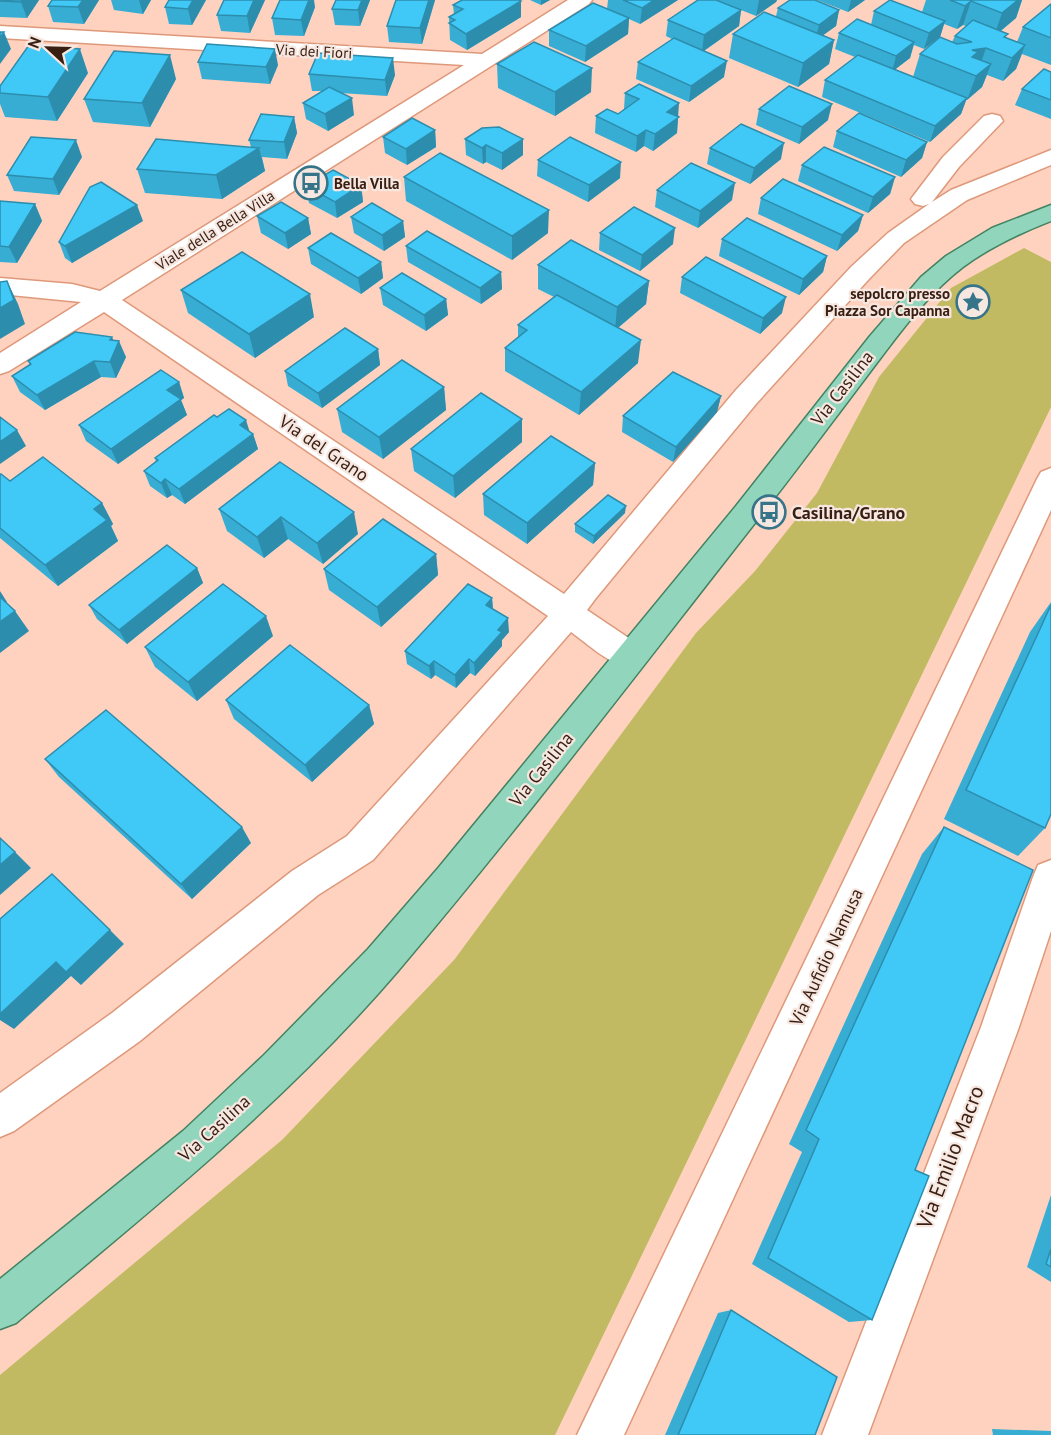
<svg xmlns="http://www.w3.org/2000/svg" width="1051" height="1435" font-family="'PT Sans',sans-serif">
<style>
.green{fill:#c1ba63}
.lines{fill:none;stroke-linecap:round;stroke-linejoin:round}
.minor-casing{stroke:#de987a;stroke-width:3}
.major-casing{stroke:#438363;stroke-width:3}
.minor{fill:#fff;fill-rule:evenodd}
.major{fill:#91d6bc;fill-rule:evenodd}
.wall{fill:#37add4;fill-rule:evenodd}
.shaded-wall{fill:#2d8dad}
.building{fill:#40c9f7;stroke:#2d8dad;stroke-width:1.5}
.labels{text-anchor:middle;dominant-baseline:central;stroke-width:4.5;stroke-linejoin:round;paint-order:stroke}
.far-street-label{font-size:15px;fill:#391e12;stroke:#f6e7e0}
.far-poi-label{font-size:15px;font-weight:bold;fill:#391e12;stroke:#f6e7e0;text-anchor:start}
.street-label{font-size:18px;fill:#391e12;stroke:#f6e7e0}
.poi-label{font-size:18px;font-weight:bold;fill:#391e12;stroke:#f6e7e0;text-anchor:start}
.near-street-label{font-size:21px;fill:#391e12;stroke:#f6e7e0}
</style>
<rect width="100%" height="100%" fill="#ffd2bf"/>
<path class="green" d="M 1024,248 L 1051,262 L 1051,407 L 555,1435 L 0,1435 L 0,1375 L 282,1140 L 454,960 L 696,633 L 755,571 L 817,493 L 879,377 L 951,288 Z"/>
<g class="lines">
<g class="minor-casing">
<g id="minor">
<path d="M 568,0 L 592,0 L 589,4 L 122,300 L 564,594 L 736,390 L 851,267 L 888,233 L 929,204 L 923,206 L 915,204 L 911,199 L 943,157 L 984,116 L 992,114 L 1000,116 L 1003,121 L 959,167 L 932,202 L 951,190 L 1051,150 L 1051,165 L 967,200 L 904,243 L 869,279 L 756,404 L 596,598 L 587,610 L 642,647 L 647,656 L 642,665 C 618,674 591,646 571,632 L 373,860 L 318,895 L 140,1041 L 14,1131 L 0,1137 L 0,1093 L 112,1013 L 292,871 L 347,836 L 548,616 L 104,312 L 9,371 L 0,374 L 0,353 L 81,302 L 0,294 L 0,278 L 72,284 L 100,291 L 464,65 L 0,38 L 0,26 L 482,54 Z"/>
<path d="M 1051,468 L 1051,510 L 624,1435 L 577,1435 L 1037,479 L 1041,472 Z"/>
<path d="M 1051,860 L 1051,931 L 1019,1027 L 868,1435 L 822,1435 L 981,1027 L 1033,877 L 1038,865 Z"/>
</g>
</g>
<g class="major-casing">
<path id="major" d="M 1051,205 L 1051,221 C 1020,233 990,247 963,267 C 926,295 896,338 867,376 C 829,426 791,478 751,528 C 635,676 520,827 398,971 C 285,1103 149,1212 16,1323 L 0,1329 L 0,1279 L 183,1131 L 264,1055 L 368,949 L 439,867 L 736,506 L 870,336 L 921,277 L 946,256 L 992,228 Z"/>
</g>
<use href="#minor" class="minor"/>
<use href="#major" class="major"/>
</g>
<g class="wall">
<path d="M 0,0 L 39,0 L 27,18 L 0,17 Z"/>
<path d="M 52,0 L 99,0 L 84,24 L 53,22 L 48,6 Z"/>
<path d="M 111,0 L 151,0 L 143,14 L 114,10 Z"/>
<path d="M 169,0 L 206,0 L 192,25 L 169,24 L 165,7 Z"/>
<path d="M 265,0 L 250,33 L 221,31 L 217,15 Z"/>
<path d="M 370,0 L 360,26 L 335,25 L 332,9 Z"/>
<path d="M 396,0 L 435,0 L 422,44 L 389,42 L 387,26 Z"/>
<path d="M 530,0 L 550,0 L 541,5 Z"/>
<path d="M 608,0 L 678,0 L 640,24 L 629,19 L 628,34 L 585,62 L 549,46 L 549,30 L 607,9 Z"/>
<path d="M 698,0 L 777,0 L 776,2 L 756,16 L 741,10 L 739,26 L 704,51 L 724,77 L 689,102 L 636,79 L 638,62 L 672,39 L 666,36 L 668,20 Z"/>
<path d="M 817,0 L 865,0 L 848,12 Z"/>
<path d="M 926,0 L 1022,0 L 1016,18 L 1001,31 L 1007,38 L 1017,42 L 1023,27 L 1051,4 L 1051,65 L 1022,54 L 1016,69 L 1003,81 L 987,75 L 982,87 L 967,100 L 966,100 L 961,114 L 930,142 L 822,97 L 825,80 L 855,57 L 835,49 L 839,33 L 871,25 L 874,11 L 922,12 ZM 944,24 L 957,29 L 963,25 L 966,26 L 955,36 L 952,42 L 920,54 L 913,77 L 895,69 L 910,58 L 914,45 L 924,49 L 940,37 Z"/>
<path d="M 521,1 L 521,17 L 467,50 L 450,40 L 449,17 L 454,15 L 453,5 Z"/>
<path d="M 315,7 L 304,36 L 275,35 L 272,18 Z"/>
<path d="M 778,8 L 839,10 L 836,26 L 823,35 L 834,40 L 829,64 L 798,87 L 729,58 L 733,34 L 776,16 Z"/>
<path d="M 198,62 L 278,65 L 270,84 L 202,79 Z"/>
<path d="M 497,64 L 591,92 L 555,116 L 498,88 Z"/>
<path d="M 1051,72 L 1051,119 L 1015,105 L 1022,89 Z"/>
<path d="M 88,73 L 57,121 L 5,117 L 0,104 L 0,86 Z"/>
<path d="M 309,74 L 395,75 L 387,96 L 340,93 L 354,115 L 328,131 L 306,119 L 303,103 L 322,91 L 312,91 Z"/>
<path d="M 176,79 L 150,127 L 93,122 L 84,99 Z"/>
<path d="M 625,93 L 678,116 L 677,133 L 653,151 L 644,146 L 636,152 L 595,133 L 596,116 L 618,114 L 624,109 Z"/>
<path d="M 759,109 L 828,120 L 799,144 L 756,125 Z"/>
<path d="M 294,117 L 297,133 L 287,159 L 262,157 L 265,171 L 222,199 L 145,193 L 137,169 L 251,147 L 249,140 Z"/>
<path d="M 435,130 L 436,147 L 407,165 L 385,153 L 383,137 Z"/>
<path d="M 837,131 L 927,142 L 922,158 L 901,177 L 833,147 Z"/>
<path d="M 465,139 L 523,155 L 502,170 L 486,162 L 483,164 L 466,155 Z"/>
<path d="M 710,148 L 781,159 L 750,184 L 707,164 Z"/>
<path d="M 82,157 L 59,195 L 14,191 L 7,175 Z"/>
<path d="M 538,160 L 620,178 L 588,202 L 537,176 Z"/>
<path d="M 802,165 L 895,177 L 890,194 L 868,213 L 798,181 Z"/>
<path d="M 404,177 L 548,233 L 512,260 L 406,201 Z"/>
<path d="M 361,185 L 363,202 L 337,218 L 309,203 L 306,186 Z"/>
<path d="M 657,190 L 732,200 L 698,228 L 655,207 Z"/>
<path d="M 761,198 L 863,215 L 858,231 L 837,251 L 758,214 Z"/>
<path d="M 0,201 L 35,204 L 42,221 L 17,263 L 0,262 Z"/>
<path d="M 257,216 L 308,218 L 311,234 L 288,249 L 261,233 Z"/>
<path d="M 351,217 L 403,221 L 405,237 L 384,251 L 354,233 Z"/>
<path d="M 143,221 L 72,263 L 65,258 L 59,242 Z"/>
<path d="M 600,233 L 673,244 L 640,271 L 599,250 Z"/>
<path d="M 722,239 L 827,256 L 823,272 L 799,295 L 719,256 Z"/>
<path d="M 406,246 L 501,272 L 502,289 L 481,304 L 408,262 Z"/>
<path d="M 308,248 L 381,262 L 383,278 L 361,294 L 311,264 Z"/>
<path d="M 538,265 L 649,281 L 646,304 L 618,328 L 638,363 L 579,415 L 505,371 L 505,348 L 518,337 L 518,325 L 554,297 L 538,289 Z"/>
<path d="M 682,277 L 782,313 L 760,334 L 680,293 Z"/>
<path d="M 380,288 L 446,299 L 448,315 L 426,331 L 383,305 Z"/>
<path d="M 181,290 L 314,317 L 255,358 L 188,313 Z"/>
<path d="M 114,340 L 126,357 L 116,378 L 101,377 L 45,410 L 20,392 L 12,376 L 30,365 L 28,361 Z"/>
<path d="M 378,349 L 380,365 L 322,408 L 288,386 L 285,371 Z"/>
<path d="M 179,382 L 184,398 L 181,400 L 187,415 L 118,464 L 86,441 L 79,425 Z"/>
<path d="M 444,387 L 446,410 L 383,459 L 342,432 L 337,409 Z"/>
<path d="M 721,396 L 717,412 L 673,462 L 622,432 L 623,416 Z"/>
<path d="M 217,417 L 249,431 L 253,434 L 258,449 L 185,504 L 172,495 L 167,498 L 150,486 L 144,471 L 156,462 L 155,458 Z"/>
<path d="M 522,419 L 522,442 L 455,498 L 414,471 L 411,449 Z"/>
<path d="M 280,462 L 358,534 L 323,564 L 288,539 L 264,558 L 227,531 L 219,509 Z"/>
<path d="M 595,463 L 593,485 L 527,544 L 484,515 L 483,494 Z"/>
<path d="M 0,474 L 10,481 L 102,503 L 113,524 L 111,526 L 118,541 L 58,586 L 0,538 Z"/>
<path d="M 625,513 L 593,544 L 575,532 L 575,524 Z"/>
<path d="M 436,554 L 438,575 L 381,627 L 329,590 L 324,569 Z"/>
<path d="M 197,568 L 203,583 L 127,644 L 97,619 L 89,605 Z"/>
<path d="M 492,598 L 493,609 L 509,632 L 502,640 L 502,646 L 475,676 L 470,673 L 456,688 L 435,675 L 431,679 L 407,664 L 405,651 Z"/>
<path d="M 1051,602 L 1051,814 L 1045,828 L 1018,856 L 944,819 L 1030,632 Z"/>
<path d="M 273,636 L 197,701 L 155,667 L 145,647 Z"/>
<path d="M 226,700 L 369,705 L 374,724 L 312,782 L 234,719 Z"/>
<path d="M 45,759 L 251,843 L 192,899 L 59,777 Z"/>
<path d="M 944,827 L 915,1170 L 872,1320 L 849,1322 L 752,1264 L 802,1152 L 789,1144 L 922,854 Z"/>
<path d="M 1051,1195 L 1051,1282 L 1027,1267 Z"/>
<path d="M 731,1310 L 815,1435 L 665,1435 L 718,1313 Z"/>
<path d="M 992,1429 L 1051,1431 L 1051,1435 L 993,1435 Z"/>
</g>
<g class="shaded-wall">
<path d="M 22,0 L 39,0 L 27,18 L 21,2 Z"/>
<path d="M 83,0 L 99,0 L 84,24 L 78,7 Z"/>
<path d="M 139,0 L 151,0 L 143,14 Z"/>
<path d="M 193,0 L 206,0 L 192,25 L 188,9 Z"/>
<path d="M 254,0 L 265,0 L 250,33 L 247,16 Z"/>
<path d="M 309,0 L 314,0 L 315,7 L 304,36 L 301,20 Z"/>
<path d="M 362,0 L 370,0 L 360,26 L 358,10 Z"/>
<path d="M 429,0 L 435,0 L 422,44 L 420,28 Z"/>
<path d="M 541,0 L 550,0 L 541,5 Z"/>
<path d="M 654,0 L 678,0 L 640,24 L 642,8 Z"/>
<path d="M 759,0 L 777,0 L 776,2 L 756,16 Z"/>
<path d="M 851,0 L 865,0 L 848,12 Z"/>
<path d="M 1018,0 L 1022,0 L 1016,18 L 994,36 L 1002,13 Z"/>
<path d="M 521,1 L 521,17 L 467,50 L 466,34 Z"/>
<path d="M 971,1 L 963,25 L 957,29 L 965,6 Z"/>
<path d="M 741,10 L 739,26 L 702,52 L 704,35 Z"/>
<path d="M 839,10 L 836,26 L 815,41 L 819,25 Z"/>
<path d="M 629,18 L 628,34 L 585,62 L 586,46 Z"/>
<path d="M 945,21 L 940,37 L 924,49 L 929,33 Z"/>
<path d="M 4,32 L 11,49 L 0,64 L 0,38 Z"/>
<path d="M 834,40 L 829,64 L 798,87 L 803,63 Z"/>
<path d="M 914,42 L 910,58 L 892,72 L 896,56 Z"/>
<path d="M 1025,45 L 1016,69 L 1003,81 L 1012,58 Z"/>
<path d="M 986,48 L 978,72 L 971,72 L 972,50 Z"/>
<path d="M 80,49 L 88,73 L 57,121 L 48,97 Z"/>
<path d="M 275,49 L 278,65 L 270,84 L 266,67 Z"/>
<path d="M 170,55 L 176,79 L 150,127 L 142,103 Z"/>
<path d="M 393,58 L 395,75 L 387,96 L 385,80 Z"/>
<path d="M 727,61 L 724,77 L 689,102 L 691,86 Z"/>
<path d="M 991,64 L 982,87 L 967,100 L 976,76 Z"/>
<path d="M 592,68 L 591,92 L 555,116 L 555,92 Z"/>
<path d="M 352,98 L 354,115 L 328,131 L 325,114 Z"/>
<path d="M 967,98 L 961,114 L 930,142 L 935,126 Z"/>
<path d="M 679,103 L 677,133 L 653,151 L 655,134 L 667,112 Z"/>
<path d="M 832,104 L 828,120 L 799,144 L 802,127 Z"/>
<path d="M 294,117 L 297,133 L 287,159 L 284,142 Z"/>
<path d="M 435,130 L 436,147 L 407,165 L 406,149 Z"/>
<path d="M 646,130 L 644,146 L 636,152 L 637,136 Z"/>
<path d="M 523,139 L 523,155 L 502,170 L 502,153 Z"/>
<path d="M 76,140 L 82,157 L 59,195 L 53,179 Z"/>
<path d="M 927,142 L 922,158 L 901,177 L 906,160 Z"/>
<path d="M 784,143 L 781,159 L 750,184 L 754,168 Z"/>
<path d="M 486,145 L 486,162 L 483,164 L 482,148 Z"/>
<path d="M 259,148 L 265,171 L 222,199 L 216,175 Z"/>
<path d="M 621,162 L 620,178 L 588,202 L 589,185 Z"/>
<path d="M 895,177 L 890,194 L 868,213 L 873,197 Z"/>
<path d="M 735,183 L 732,200 L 698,228 L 700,211 Z"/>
<path d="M 361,185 L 363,202 L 337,218 L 335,202 Z"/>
<path d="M 35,204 L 42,221 L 17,263 L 9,247 Z"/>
<path d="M 137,205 L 143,221 L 72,263 L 65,246 Z"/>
<path d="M 549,210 L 548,233 L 512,260 L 512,236 Z"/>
<path d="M 863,215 L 858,231 L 837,251 L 842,235 Z"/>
<path d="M 308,218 L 311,234 L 288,249 L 285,233 Z"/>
<path d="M 403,221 L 405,237 L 384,251 L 382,235 Z"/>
<path d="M 675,228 L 673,244 L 640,271 L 642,255 Z"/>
<path d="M 827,256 L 823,272 L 799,295 L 803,279 Z"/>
<path d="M 381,262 L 383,278 L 361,294 L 358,278 Z"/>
<path d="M 501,272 L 502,289 L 481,304 L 480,288 Z"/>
<path d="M 7,281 L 18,304 L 25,324 L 0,339 L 0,308 Z"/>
<path d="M 649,281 L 646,304 L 615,330 L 617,307 Z"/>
<path d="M 310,294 L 314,317 L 255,358 L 249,334 Z"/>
<path d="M 786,297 L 782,313 L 760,334 L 763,318 Z"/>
<path d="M 446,299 L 448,315 L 426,331 L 424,315 Z"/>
<path d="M 112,337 L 116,347 L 119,341 L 126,357 L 116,378 L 110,362 L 110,340 Z"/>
<path d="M 641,340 L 638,363 L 579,415 L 581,392 Z"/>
<path d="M 378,349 L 380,365 L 322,408 L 318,393 Z"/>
<path d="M 94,361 L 101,377 L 45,410 L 37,395 Z"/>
<path d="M 179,382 L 184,398 L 181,400 L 187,415 L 118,464 L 111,449 L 167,390 Z"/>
<path d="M 444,387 L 446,410 L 383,459 L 379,437 Z"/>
<path d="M 721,396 L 717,412 L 673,462 L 676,447 Z"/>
<path d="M 522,419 L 522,442 L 455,498 L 453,476 Z"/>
<path d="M 246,420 L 251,436 L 253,434 L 258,449 L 185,504 L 179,489 L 240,425 Z"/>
<path d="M 17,430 L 26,446 L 0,464 L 0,442 Z"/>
<path d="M 595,463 L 593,485 L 527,544 L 527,523 Z"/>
<path d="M 165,479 L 172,495 L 167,498 L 161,483 Z"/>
<path d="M 102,503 L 113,524 L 111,526 L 118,541 L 58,586 L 45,565 L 94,509 Z"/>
<path d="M 626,506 L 625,513 L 593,544 L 594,536 Z"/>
<path d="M 354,512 L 358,534 L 323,564 L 317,543 Z"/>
<path d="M 281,517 L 288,539 L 264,558 L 257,537 Z"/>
<path d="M 436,554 L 438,575 L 381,627 L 377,607 Z"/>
<path d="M 197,568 L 203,583 L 127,644 L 119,630 Z"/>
<path d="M 0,591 L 7,602 L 1,606 L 0,605 Z"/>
<path d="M 492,598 L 493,612 L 486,605 Z"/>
<path d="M 15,611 L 29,631 L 0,653 L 0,622 Z"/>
<path d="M 266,616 L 273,636 L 197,701 L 188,682 Z"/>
<path d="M 508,618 L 509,632 L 502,640 L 502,646 L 475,676 L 474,663 L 498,630 Z"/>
<path d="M 469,659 L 470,673 L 456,688 L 455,675 Z"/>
<path d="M 434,661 L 435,675 L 431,679 L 429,666 Z"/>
<path d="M 369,705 L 374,724 L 312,782 L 305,765 Z"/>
<path d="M 242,827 L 251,843 L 192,899 L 181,884 Z"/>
<path d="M 15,852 L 31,868 L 0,895 L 0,865 Z"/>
<path d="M 110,930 L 124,944 L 81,985 L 71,976 L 14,1029 L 0,1020 L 0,1014 L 56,962 Z"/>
</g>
<g class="building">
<path d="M 0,0 L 22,0 L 21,2 L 0,1 Z"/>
<path d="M 52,0 L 83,0 L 78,7 L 48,6 Z"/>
<path d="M 169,0 L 193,0 L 188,9 L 165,7 Z"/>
<path d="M 224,0 L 254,0 L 247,16 L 217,15 Z"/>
<path d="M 280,0 L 309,0 L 301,20 L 272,18 Z"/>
<path d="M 336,0 L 362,0 L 358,10 L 332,9 Z"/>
<path d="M 396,0 L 429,0 L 420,28 L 387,26 Z"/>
<path d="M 462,0 L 519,0 L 521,1 L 466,34 L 449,23 L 455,20 L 449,17 L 463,9 L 453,5 Z"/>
<path d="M 623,0 L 654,0 L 642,8 Z"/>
<path d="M 698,0 L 716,0 L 741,10 L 704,35 L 668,20 Z"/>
<path d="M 790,0 L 815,0 L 839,10 L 819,25 L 778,8 Z"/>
<path d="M 890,0 L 945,21 L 929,33 L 874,11 Z"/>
<path d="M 950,0 L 1018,0 L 1002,13 L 971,1 L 965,6 Z"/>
<path d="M 593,3 L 629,18 L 586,46 L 549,30 Z"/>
<path d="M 1051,4 L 1051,38 L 1023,27 Z"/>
<path d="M 764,12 L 834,40 L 803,63 L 733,34 Z"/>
<path d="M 857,19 L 914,42 L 896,56 L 839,33 Z"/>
<path d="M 973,20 L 1008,34 L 1004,37 L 1025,45 L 1012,58 L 986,48 L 972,50 L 978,52 L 972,57 L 991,64 L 976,76 L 920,54 L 940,37 L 957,44 L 972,42 L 955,36 Z"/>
<path d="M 0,32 L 4,32 L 0,38 Z"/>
<path d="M 674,38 L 727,61 L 691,86 L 638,62 Z"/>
<path d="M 534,42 L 592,68 L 555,92 L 497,64 Z"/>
<path d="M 207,44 L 275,49 L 266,67 L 198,62 Z"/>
<path d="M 29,45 L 80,49 L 48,97 L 0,93 L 0,86 Z"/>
<path d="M 114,51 L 170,55 L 142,103 L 84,99 Z"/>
<path d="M 318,53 L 393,58 L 385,80 L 309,74 Z"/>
<path d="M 858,55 L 967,98 L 935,126 L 825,80 Z"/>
<path d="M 1044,69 L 1051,72 L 1051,100 L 1022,89 Z"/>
<path d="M 639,84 L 679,103 L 667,112 L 679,117 L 655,134 L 646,130 L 637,136 L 596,116 L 607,109 L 618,114 L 639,99 L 625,93 Z"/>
<path d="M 789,86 L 832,104 L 802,127 L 759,109 Z"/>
<path d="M 329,87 L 352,98 L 325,114 L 303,103 Z"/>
<path d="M 859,113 L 927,142 L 906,160 L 837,131 Z"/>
<path d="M 261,114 L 294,117 L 284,142 L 249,140 Z"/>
<path d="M 412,118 L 435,130 L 406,149 L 383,137 Z"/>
<path d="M 741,124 L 784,143 L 754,168 L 710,148 Z"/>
<path d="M 499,127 L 523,139 L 502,153 L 486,145 L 482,148 L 465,139 L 482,128 Z"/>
<path d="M 31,137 L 76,140 L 53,179 L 7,175 Z"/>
<path d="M 570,137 L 621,162 L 589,185 L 538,160 Z"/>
<path d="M 156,139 L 259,148 L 216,175 L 137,169 Z"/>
<path d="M 824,147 L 895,177 L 873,197 L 802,165 Z"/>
<path d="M 440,153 L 549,210 L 512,236 L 404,177 Z"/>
<path d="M 691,163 L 735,183 L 700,211 L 657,190 Z"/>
<path d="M 333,170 L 361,185 L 335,202 L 306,186 Z"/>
<path d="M 783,179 L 863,215 L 842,235 L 761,198 Z"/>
<path d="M 101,182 L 137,205 L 65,246 L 59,242 L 90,187 Z"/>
<path d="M 0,201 L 35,204 L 9,247 L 0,246 Z"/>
<path d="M 281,202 L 308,218 L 285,233 L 257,216 Z"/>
<path d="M 372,203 L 403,221 L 382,235 L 351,217 Z"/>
<path d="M 634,207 L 675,228 L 642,255 L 600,233 Z"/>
<path d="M 747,218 L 827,256 L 803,279 L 722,239 Z"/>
<path d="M 427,231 L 501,272 L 480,288 L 406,246 Z"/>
<path d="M 331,233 L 381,262 L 358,278 L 308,248 Z"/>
<path d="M 571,240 L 649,281 L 617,307 L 538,265 Z"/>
<path d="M 242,252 L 310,294 L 249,334 L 181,290 Z"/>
<path d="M 706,257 L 786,297 L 763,318 L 682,277 Z"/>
<path d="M 402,273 L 446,299 L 424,315 L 380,288 Z"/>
<path d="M 7,281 L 14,300 L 0,308 L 0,282 Z"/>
<path d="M 557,295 L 641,340 L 581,392 L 505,348 L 527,330 L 518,325 Z"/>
<path d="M 345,328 L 378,349 L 318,393 L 285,371 Z"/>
<path d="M 75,332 L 112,337 L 110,340 L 119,341 L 110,362 L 94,361 L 37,395 L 12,376 L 31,364 L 28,361 Z"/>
<path d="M 402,360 L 444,387 L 379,437 L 337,409 Z"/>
<path d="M 161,370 L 179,382 L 167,390 L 181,399 L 111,449 L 79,425 Z"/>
<path d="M 673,372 L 721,396 L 676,447 L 623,416 Z"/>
<path d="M 481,393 L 522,419 L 453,476 L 411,449 Z"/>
<path d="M 229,409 L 246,420 L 240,425 L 253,434 L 179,489 L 165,479 L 161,483 L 144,471 L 158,460 L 155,458 L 214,415 L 217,417 Z"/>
<path d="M 0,417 L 17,430 L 0,442 Z"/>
<path d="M 551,436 L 595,463 L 527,523 L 483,494 Z"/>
<path d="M 43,457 L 102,503 L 94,509 L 107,520 L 45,565 L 0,528 L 0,474 L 1,474 L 10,481 Z"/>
<path d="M 280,462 L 354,512 L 317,543 L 281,517 L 257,537 L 219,509 Z"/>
<path d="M 608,495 L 626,506 L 594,536 L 575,524 Z"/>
<path d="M 383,519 L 436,554 L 377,607 L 324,569 Z"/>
<path d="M 167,545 L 197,568 L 119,630 L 89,605 Z"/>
<path d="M 223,584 L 266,616 L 188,682 L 145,647 Z"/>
<path d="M 468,584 L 492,598 L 486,605 L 508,618 L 498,630 L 502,632 L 474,663 L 469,659 L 455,675 L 434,661 L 429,666 L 405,651 Z"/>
<path d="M 0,597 L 15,611 L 0,622 Z"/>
<path d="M 1051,605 L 1051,814 L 1045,828 L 966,790 Z"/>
<path d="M 290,645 L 369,705 L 305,765 L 226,700 Z"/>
<path d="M 106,710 L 242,827 L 181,884 L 45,759 Z"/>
<path d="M 944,827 L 1033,870 L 915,1170 L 929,1176 L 872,1320 L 768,1258 L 819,1139 L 806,1130 Z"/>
<path d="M 0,838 L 15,852 L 0,865 Z"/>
<path d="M 52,874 L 110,930 L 66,972 L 56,962 L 0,1014 L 0,919 Z"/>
<path d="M 1051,1249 L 1051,1267 L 1046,1264 Z"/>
<path d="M 731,1310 L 837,1377 L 815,1435 L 678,1435 Z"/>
</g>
<defs>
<g id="bus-ring" transform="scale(1.725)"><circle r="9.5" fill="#f6e7e0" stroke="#36748a" stroke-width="1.5"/><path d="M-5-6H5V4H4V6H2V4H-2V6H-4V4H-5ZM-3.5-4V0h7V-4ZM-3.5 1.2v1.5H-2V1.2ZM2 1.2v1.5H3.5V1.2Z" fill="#36748a"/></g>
<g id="sight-ring" transform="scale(1.725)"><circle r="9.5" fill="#f6e7e0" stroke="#36748a" stroke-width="1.5"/><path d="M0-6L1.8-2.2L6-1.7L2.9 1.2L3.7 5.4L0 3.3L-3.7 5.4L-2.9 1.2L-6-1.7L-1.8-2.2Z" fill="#36748a"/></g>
</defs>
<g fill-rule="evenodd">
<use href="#bus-ring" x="311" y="183"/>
<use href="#sight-ring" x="973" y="302"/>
<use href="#bus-ring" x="769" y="512"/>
</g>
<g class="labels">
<g class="far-street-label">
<text transform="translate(314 51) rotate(3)">Via dei Fiori</text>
<text transform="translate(215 230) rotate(-32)">Viale della Bella Villa</text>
</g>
<g class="far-poi-label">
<text x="334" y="183">Bella Villa</text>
<text x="950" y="293" text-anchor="end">sepolcro presso<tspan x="950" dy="17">Piazza Sor Capanna</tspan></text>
</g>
<g class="street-label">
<text transform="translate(842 388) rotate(-52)">Via Casilina</text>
<text transform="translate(324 448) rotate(34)">Via del Grano</text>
<text transform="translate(541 769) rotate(-51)">Via Casilina</text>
<text transform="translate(826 957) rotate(-65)">Via Aufidio Namusa</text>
<text transform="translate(214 1128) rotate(-42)">Via Casilina</text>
</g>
<g class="poi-label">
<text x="792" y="512">Casilina/Grano</text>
</g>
<g class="near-street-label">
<text transform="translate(950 1157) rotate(-69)">Via Emilio Macro</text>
</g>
</g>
<g transform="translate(48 48) rotate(292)" stroke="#f6e7e0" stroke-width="4.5" paint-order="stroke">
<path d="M0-4.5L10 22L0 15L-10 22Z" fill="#391e12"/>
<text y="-9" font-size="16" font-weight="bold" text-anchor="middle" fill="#391e12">N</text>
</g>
</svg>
